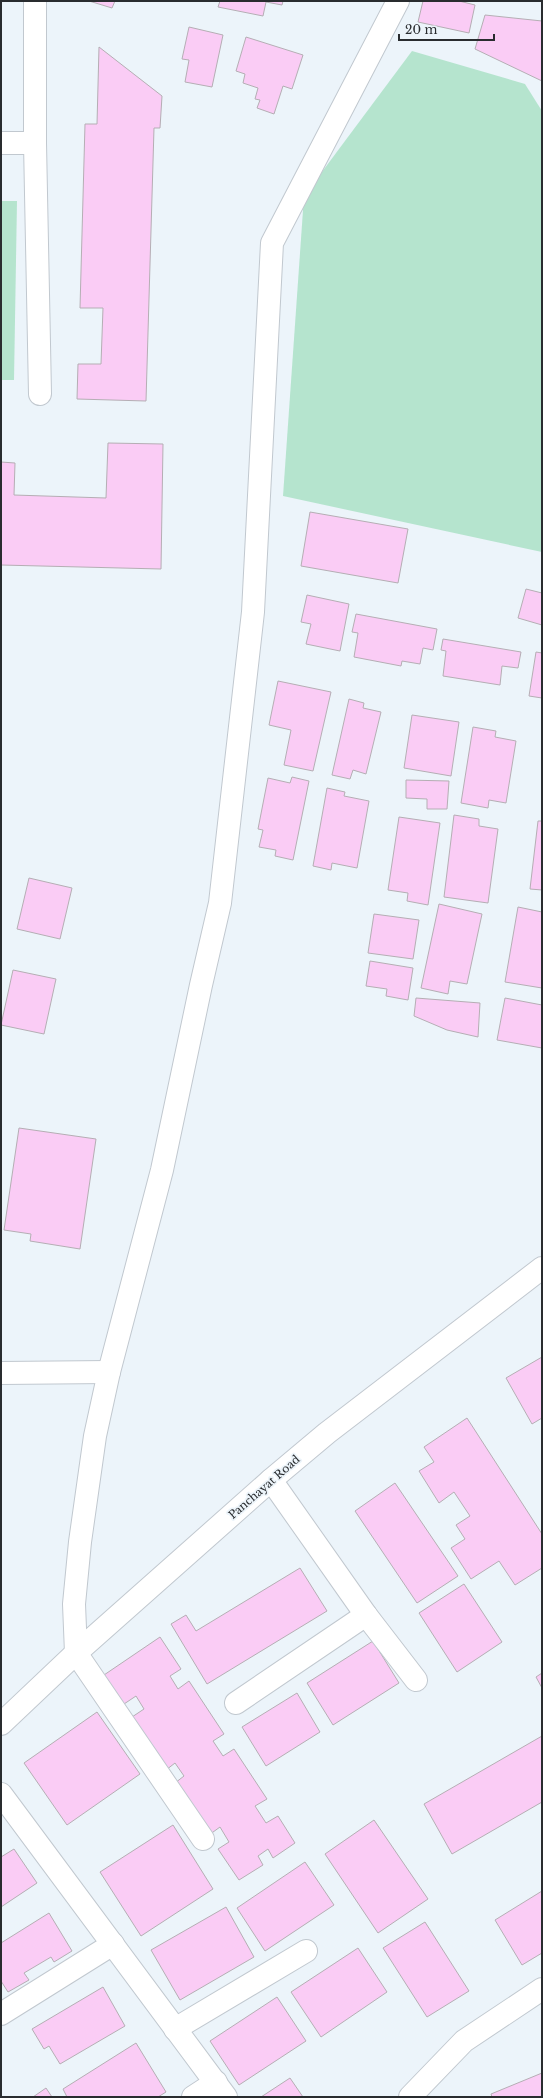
<svg xmlns="http://www.w3.org/2000/svg" width="543" height="2098" font-family="'Libre Baskerville',serif">
<style>
.green{fill:#b5e4ce}
.building{fill:#faccf5;stroke:#b5aeb4}
.lines{fill:none;stroke-linecap:round;stroke-linejoin:round}
.minor-casing{stroke:#c1c8cf;stroke-width:24}
.minor{stroke:#fff;stroke-width:22}
.labels{text-anchor:middle;dominant-baseline:central;stroke-width:3.5;stroke-linejoin:round;paint-order:stroke}
.street-label{font-size:11px;fill:#292c2f;stroke:#ecf4fa}
</style>
<rect width="100%" height="100%" fill="#ecf4fa"/>
<g class="green">
<path d="M 412,51 L 525,84 L 542,111 L 542,552 L 283,496 L 304,196 Z"/>
<path d="M 1,201 L 17,201 L 14,380 L 1,380 Z"/>
</g>
<g class="building">
<path d="M 89,1 L 115,1 L 112,8 Z"/>
<path d="M 220,1 L 283,1 L 282,5 L 266,2 L 263,16 L 218,7 Z"/>
<path d="M 423,1 L 459,1 L 475,5 L 469,33 L 418,22 Z"/>
<path d="M 485,15 L 542,21 L 542,81 L 475,49 Z"/>
<path d="M 189,27 L 223,35 L 212,87 L 185,82 L 189,60 L 182,59 Z"/>
<path d="M 246,37 L 303,55 L 292,89 L 283,86 L 274,114 L 257,108 L 260,100 L 255,99 L 258,88 L 243,83 L 245,74 L 236,71 Z"/>
<path d="M 99,47 L 162,96 L 160,128 L 154,128 L 146,401 L 77,399 L 78,364 L 101,364 L 103,308 L 80,308 L 85,124 L 97,124 Z"/>
<path d="M 108,443 L 163,444 L 161,569 L 1,565 L 1,462 L 15,463 L 14,495 L 106,498 Z"/>
<path d="M 310,512 L 408,529 L 398,583 L 301,566 Z"/>
<path d="M 526,589 L 542,593 L 542,625 L 518,618 Z"/>
<path d="M 307,595 L 349,604 L 340,651 L 306,644 L 311,624 L 301,622 Z"/>
<path d="M 356,614 L 437,629 L 433,650 L 423,648 L 420,664 L 402,661 L 401,666 L 354,657 L 358,633 L 352,632 Z"/>
<path d="M 443,639 L 521,652 L 518,668 L 502,666 L 500,685 L 443,676 L 446,651 L 441,650 Z"/>
<path d="M 536,652 L 542,653 L 542,698 L 529,696 Z"/>
<path d="M 278,681 L 331,692 L 313,771 L 284,765 L 291,730 L 269,725 Z"/>
<path d="M 349,699 L 364,703 L 363,708 L 381,712 L 366,774 L 353,770 L 350,779 L 332,775 Z"/>
<path d="M 412,715 L 459,722 L 451,776 L 404,768 Z"/>
<path d="M 473,727 L 496,731 L 495,737 L 516,741 L 506,803 L 489,800 L 488,808 L 461,803 Z"/>
<path d="M 292,777 L 309,781 L 293,860 L 275,856 L 276,850 L 259,847 L 263,830 L 258,829 L 268,778 L 290,783 Z"/>
<path d="M 406,780 L 449,781 L 447,809 L 427,809 L 427,799 L 406,798 Z"/>
<path d="M 327,788 L 345,792 L 344,796 L 369,801 L 357,868 L 332,863 L 331,870 L 313,866 Z"/>
<path d="M 454,815 L 479,819 L 479,826 L 498,829 L 488,903 L 444,897 Z"/>
<path d="M 399,817 L 440,823 L 428,905 L 407,901 L 408,893 L 388,890 Z"/>
<path d="M 538,821 L 542,821 L 542,890 L 530,889 Z"/>
<path d="M 29,878 L 72,888 L 60,939 L 17,929 Z"/>
<path d="M 439,904 L 482,914 L 467,984 L 450,981 L 448,994 L 421,988 Z"/>
<path d="M 518,907 L 542,912 L 542,988 L 505,982 Z"/>
<path d="M 374,914 L 419,920 L 413,959 L 368,953 Z"/>
<path d="M 370,961 L 413,968 L 408,1000 L 386,996 L 387,989 L 366,986 Z"/>
<path d="M 13,970 L 56,979 L 44,1034 L 1,1025 Z"/>
<path d="M 416,998 L 480,1003 L 478,1037 L 447,1030 L 414,1016 Z"/>
<path d="M 505,998 L 542,1005 L 542,1048 L 497,1040 Z"/>
<path d="M 19,1128 L 96,1139 L 80,1249 L 30,1241 L 31,1234 L 4,1230 Z"/>
<path d="M 542,1357 L 542,1418 L 532,1424 L 506,1378 Z"/>
<path d="M 467,1418 L 542,1534 L 542,1568 L 515,1585 L 499,1561 L 471,1579 L 451,1548 L 465,1539 L 456,1525 L 470,1516 L 454,1492 L 439,1503 L 419,1471 L 434,1462 L 424,1447 Z"/>
<path d="M 395,1483 L 458,1576 L 417,1603 L 355,1511 Z"/>
<path d="M 300,1568 L 327,1611 L 207,1684 L 171,1624 L 186,1615 L 196,1631 Z"/>
<path d="M 464,1584 L 502,1642 L 457,1672 L 419,1613 Z"/>
<path d="M 160,1637 L 181,1669 L 170,1676 L 178,1689 L 189,1681 L 224,1734 L 213,1741 L 223,1756 L 234,1749 L 267,1799 L 255,1806 L 266,1823 L 278,1816 L 295,1843 L 273,1858 L 268,1849 L 258,1856 L 263,1865 L 239,1880 L 218,1849 L 229,1842 L 220,1827 L 209,1835 L 175,1783 L 184,1776 L 175,1763 L 166,1770 L 132,1717 L 144,1709 L 136,1696 L 124,1704 L 104,1675 Z"/>
<path d="M 373,1641 L 399,1683 L 333,1725 L 307,1683 Z"/>
<path d="M 542,1673 L 542,1688 L 536,1677 Z"/>
<path d="M 297,1693 L 320,1732 L 266,1766 L 242,1727 Z"/>
<path d="M 97,1712 L 140,1774 L 67,1825 L 24,1763 Z"/>
<path d="M 542,1736 L 542,1802 L 452,1854 L 424,1804 Z"/>
<path d="M 374,1820 L 428,1899 L 378,1933 L 325,1854 Z"/>
<path d="M 173,1825 L 213,1889 L 141,1936 L 100,1872 Z"/>
<path d="M 14,1849 L 37,1883 L 1,1907 L 1,1857 Z"/>
<path d="M 305,1862 L 334,1905 L 265,1951 L 237,1908 Z"/>
<path d="M 542,1891 L 542,1953 L 522,1965 L 495,1920 Z"/>
<path d="M 226,1907 L 254,1957 L 180,2000 L 151,1950 Z"/>
<path d="M 49,1913 L 72,1951 L 54,1962 L 51,1957 L 24,1973 L 29,1980 L 8,1992 L 1,1981 L 1,1943 Z"/>
<path d="M 425,1922 L 469,1991 L 427,2017 L 383,1948 Z"/>
<path d="M 358,1948 L 387,1992 L 321,2037 L 291,1992 Z"/>
<path d="M 103,1987 L 125,2026 L 60,2064 L 49,2046 L 44,2049 L 32,2029 Z"/>
<path d="M 277,1997 L 306,2041 L 239,2085 L 210,2041 Z"/>
<path d="M 136,2043 L 166,2092 L 158,2097 L 67,2097 L 63,2089 Z"/>
<path d="M 542,2073 L 542,2097 L 492,2097 L 491,2094 Z"/>
<path d="M 290,2078 L 303,2097 L 261,2097 Z"/>
<path d="M 46,2088 L 52,2097 L 33,2097 Z"/>
</g>
<g class="lines">
<g class="minor-casing">
<g id="minor">
<path d="M 1,143 L 35,143 L 35,1"/>
<path d="M 35,143 L 40,394"/>
<path d="M 1,1373 L 109,1372"/>
<path d="M 271,1480 L 366,1615 L 416,1680"/>
<path d="M 236,1703 L 366,1615"/>
<path d="M 1,1724 L 76,1653 L 271,1480 L 327,1433 L 542,1268"/>
<path d="M 1,1794 L 226,2097"/>
<path d="M 203,1839 L 76,1653 L 74,1604 L 80,1542 L 95,1436 L 109,1372 L 162,1170 L 201,985 L 220,903 L 253,612 L 272,243 L 398,1"/>
<path d="M 1,2014 L 113,1944"/>
<path d="M 175,2029 L 306,1951"/>
<path d="M 193,2097 L 216,2082"/>
<path d="M 410,2097 L 464,2041 L 542,1989"/>
</g>
</g>
<use href="#minor" class="minor"/>
</g>
<g class="labels">
<g class="street-label">
<text transform="translate(264 1487) rotate(-41)">Panchayat Road</text>
</g>
</g>
<rect width="543" height="2098" fill="none" stroke="#292c2f" stroke-width="4"/>
<path d="M399 34v6h95v-6" fill="none" stroke="#292c2f" stroke-width="2"/>
<text x="405" y="34" font-size="12" fill="#292c2f" stroke="#ecf4fa" stroke-width="3" paint-order="stroke">20 m</text>
</svg>
